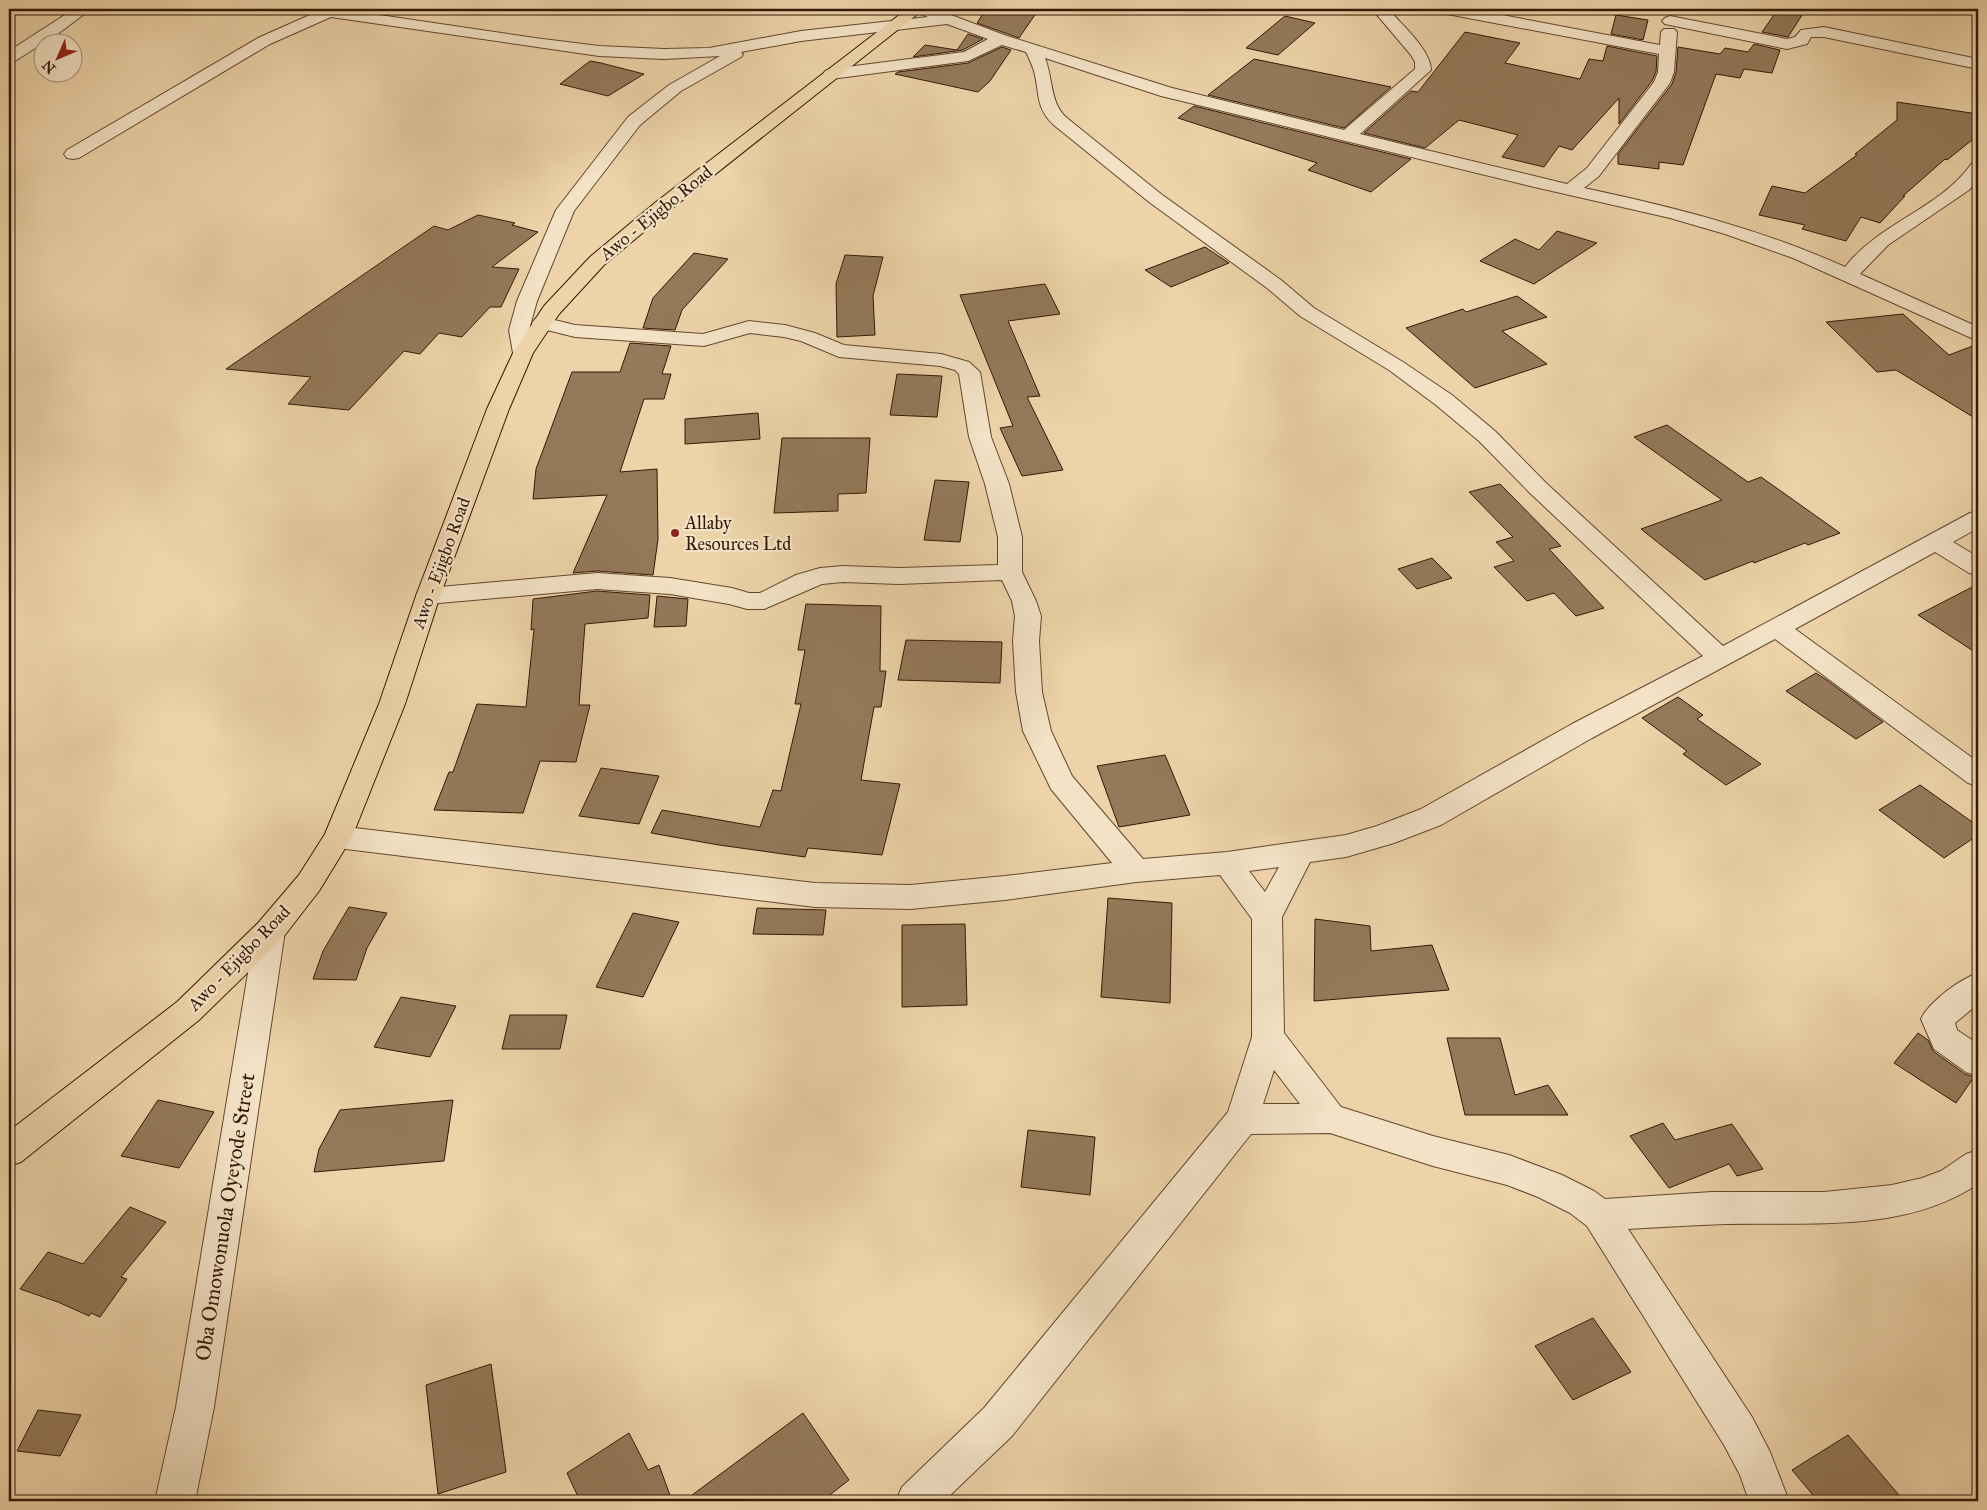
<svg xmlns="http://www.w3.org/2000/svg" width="1987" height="1510" font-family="'IM FELL Great Primer',serif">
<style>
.building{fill:#94795a;stroke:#341806}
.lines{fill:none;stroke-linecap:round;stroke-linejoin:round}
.minor-casing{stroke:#62472e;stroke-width:2}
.major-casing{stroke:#341806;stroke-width:2}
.minor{fill:#f3e2c6;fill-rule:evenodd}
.major{fill:#edd3a8;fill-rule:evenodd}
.poi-dot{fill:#8f2418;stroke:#f3e2c6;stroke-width:2}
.labels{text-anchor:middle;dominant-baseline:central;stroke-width:4.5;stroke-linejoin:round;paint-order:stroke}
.street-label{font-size:18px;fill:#341806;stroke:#f3e2c6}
.poi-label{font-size:18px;fill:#341806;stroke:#f3e2c6;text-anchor:start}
.near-street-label{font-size:21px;fill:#341806;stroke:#f3e2c6}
</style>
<rect width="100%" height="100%" fill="#edd3a8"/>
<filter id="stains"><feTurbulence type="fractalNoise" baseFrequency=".004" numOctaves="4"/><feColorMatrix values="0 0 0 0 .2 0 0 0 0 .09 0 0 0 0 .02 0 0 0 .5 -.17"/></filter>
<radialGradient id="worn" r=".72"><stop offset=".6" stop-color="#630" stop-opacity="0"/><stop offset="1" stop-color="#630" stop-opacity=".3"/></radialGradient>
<g class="building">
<path d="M 986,9 L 1039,9 L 1019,38 L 977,23 Z"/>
<path d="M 1778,9 L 1806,9 L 1788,37 L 1762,32 Z"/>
<path d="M 1616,15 L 1648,20 L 1643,40 L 1611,34 Z"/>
<path d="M 1285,16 L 1315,23 L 1278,55 L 1246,48 Z"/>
<path d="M 1465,32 L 1520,43 L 1505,63 L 1580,79 L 1589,59 L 1603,61 L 1607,46 L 1657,56 L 1656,72 L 1652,81 L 1619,124 L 1619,98 L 1572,150 L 1559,146 L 1544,167 L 1502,157 L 1518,135 L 1459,120 L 1425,148 L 1364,133 L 1411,91 L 1418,92 Z"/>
<path d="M 968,34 L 983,39 L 963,50 L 913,57 L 925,45 L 957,50 Z"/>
<path d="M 1754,44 L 1780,50 L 1772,73 L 1744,69 L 1740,78 L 1716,74 L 1683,165 L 1659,162 L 1659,169 L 1618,164 L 1618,154 L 1672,84 L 1676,72 L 1678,47 L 1720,54 L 1725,48 L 1748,52 Z"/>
<path d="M 1002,47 L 1011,50 L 990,81 L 978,92 L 895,74 L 898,72 L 968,63 Z"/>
<path d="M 1254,59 L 1391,87 L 1344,128 L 1208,95 Z"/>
<path d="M 590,61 L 601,63 L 644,74 L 608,96 L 560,84 Z"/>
<path d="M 1897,102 L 1978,114 L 1977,136 L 1947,160 L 1945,159 L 1903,196 L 1905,196 L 1880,223 L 1861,217 L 1846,241 L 1802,229 L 1805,225 L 1759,215 L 1772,186 L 1805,193 L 1857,155 L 1855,154 L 1897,120 Z"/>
<path d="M 1194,106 L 1411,159 L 1371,192 L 1308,170 L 1317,163 L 1178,118 Z"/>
<path d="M 478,215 L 515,223 L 512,225 L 538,232 L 492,267 L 519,269 L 501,307 L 490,307 L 462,337 L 439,333 L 420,354 L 404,351 L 349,410 L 288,404 L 311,377 L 226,369 L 434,226 L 448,230 Z"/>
<path d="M 1557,231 L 1597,243 L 1534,284 L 1480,261 L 1515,239 L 1539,250 Z"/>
<path d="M 1205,247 L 1229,263 L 1171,287 L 1145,270 Z"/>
<path d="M 694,253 L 728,259 L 682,310 L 675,330 L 643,328 L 653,298 Z"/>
<path d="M 845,255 L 883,257 L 873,296 L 875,335 L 837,337 L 836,284 Z"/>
<path d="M 1045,284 L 1060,314 L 1008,321 L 1040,396 L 1027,397 L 1063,470 L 1022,476 L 1000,428 L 1013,426 L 960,295 Z"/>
<path d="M 1517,296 L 1547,317 L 1502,331 L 1547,364 L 1475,388 L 1406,328 L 1463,309 L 1466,312 Z"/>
<path d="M 1903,314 L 1949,355 L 1978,344 L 1978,420 L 1896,370 L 1877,372 L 1826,322 Z"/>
<path d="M 630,343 L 671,346 L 662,374 L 671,374 L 664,399 L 644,399 L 620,472 L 657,469 L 658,539 L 653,575 L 597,571 L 573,573 L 607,495 L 533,499 L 536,469 L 572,372 L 620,372 Z"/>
<path d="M 897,374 L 942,376 L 937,417 L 890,415 Z"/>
<path d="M 758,413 L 760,439 L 685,444 L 685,419 Z"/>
<path d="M 1667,425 L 1748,482 L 1761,477 L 1840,533 L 1808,545 L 1805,543 L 1754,563 L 1753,561 L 1705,580 L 1641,529 L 1722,500 L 1634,437 Z"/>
<path d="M 782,438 L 870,438 L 866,493 L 838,494 L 838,511 L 774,513 Z"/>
<path d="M 935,480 L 969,482 L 960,542 L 924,540 Z"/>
<path d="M 1500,484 L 1561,546 L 1549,549 L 1604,608 L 1576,616 L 1554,593 L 1527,601 L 1494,567 L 1514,561 L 1496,542 L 1513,537 L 1469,492 Z"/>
<path d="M 1432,558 L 1452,578 L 1417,589 L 1398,569 Z"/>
<path d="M 1978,584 L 1978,654 L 1918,615 Z"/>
<path d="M 597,591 L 650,595 L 648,618 L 585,624 L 579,705 L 590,705 L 576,762 L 540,761 L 523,813 L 434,810 L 449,772 L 453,772 L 477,704 L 526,707 L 534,629 L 531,630 L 533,599 Z"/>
<path d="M 657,596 L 688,599 L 686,626 L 654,627 Z"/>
<path d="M 806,604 L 881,606 L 880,671 L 886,671 L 881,707 L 874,707 L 861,780 L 900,784 L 882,855 L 808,848 L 805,857 L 719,845 L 651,833 L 662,810 L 760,827 L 773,790 L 781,791 L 801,704 L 795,704 L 805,650 L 798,650 Z"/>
<path d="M 906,640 L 1002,642 L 1000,683 L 898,680 Z"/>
<path d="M 1816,673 L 1828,681 L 1883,722 L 1856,739 L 1786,691 Z"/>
<path d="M 1678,697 L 1703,715 L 1697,719 L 1761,764 L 1726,785 L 1683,754 L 1687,751 L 1642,718 Z"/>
<path d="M 1165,755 L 1190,815 L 1119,827 L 1097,766 Z"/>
<path d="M 601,768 L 659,776 L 639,824 L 579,816 Z"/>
<path d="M 1920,785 L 1978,826 L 1978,835 L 1944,858 L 1879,810 Z"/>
<path d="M 1108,898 L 1172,903 L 1170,1003 L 1101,997 Z"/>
<path d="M 349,907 L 387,913 L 367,948 L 356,980 L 313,979 L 323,951 Z"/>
<path d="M 757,908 L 826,910 L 823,935 L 753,934 Z"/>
<path d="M 633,913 L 679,922 L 643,997 L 596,987 Z"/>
<path d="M 1315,919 L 1370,926 L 1371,951 L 1432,945 L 1449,990 L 1314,1001 Z"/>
<path d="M 965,924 L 967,1005 L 902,1007 L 902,925 Z"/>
<path d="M 401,997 L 456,1006 L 430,1057 L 374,1047 Z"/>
<path d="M 510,1015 L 567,1015 L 560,1049 L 502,1049 Z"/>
<path d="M 1918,1033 L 1928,1040 L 1933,1051 L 1965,1074 L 1974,1077 L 1956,1103 L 1894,1063 Z"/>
<path d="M 1447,1038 L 1500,1038 L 1515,1095 L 1548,1085 L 1568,1115 L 1465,1115 Z"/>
<path d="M 158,1100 L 214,1112 L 179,1168 L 121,1156 Z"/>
<path d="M 453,1100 L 444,1161 L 314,1172 L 319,1149 L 340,1110 Z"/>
<path d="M 1663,1123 L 1675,1140 L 1732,1124 L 1763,1169 L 1737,1176 L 1729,1164 L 1669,1188 L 1630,1136 Z"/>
<path d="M 1028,1130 L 1095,1137 L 1090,1195 L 1021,1187 Z"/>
<path d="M 130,1207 L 166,1222 L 121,1277 L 127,1279 L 100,1317 L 91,1313 L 89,1316 L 58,1302 L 20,1289 L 48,1252 L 83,1264 Z"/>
<path d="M 1593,1318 L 1631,1372 L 1573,1400 L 1535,1346 Z"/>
<path d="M 491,1364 L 506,1472 L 438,1494 L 426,1385 Z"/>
<path d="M 38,1410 L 81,1415 L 60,1456 L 17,1451 Z"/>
<path d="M 803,1413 L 849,1480 L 822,1501 L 684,1501 Z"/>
<path d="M 629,1433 L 648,1470 L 659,1465 L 672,1501 L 580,1501 L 567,1473 Z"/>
<path d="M 1848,1435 L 1904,1501 L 1818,1501 L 1792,1470 Z"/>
</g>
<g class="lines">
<g class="minor-casing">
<g id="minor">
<path d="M 74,9 L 91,9 L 59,33 L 15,61 L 9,63 L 9,51 Z"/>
<path d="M 303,9 L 339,9 L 535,38 L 599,46 L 664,49 L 709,48 L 801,31 L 928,17 L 917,12 L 914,9 L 935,9 L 1007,36 L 1172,88 L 1344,130 L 1415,69 L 1415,62 L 1411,55 L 1372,9 L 1388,9 C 1401,24 1431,50 1431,70 L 1360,134 L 1567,184 L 1587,168 L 1654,82 L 1658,72 L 1659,54 L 1447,14 L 1442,12 L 1439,9 L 1470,9 L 1660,45 L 1661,32 L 1664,29 L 1674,29 L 1677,32 L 1674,72 L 1670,83 L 1599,176 L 1584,188 C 1674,207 1761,229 1845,267 C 1880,222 1940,209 1972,163 L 1978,162 L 1978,180 L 1969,190 L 1888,245 L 1860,274 L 1978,327 L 1978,341 L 1793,258 L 1725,234 L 1670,218 L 1530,186 L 1161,96 L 1045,58 C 1053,78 1050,104 1067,118 L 1161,194 L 1281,280 L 1314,308 L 1403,362 L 1452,395 L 1495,431 L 1546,483 L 1723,646 L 1970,513 L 1978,511 L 1978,528 L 1953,542 L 1978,557 L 1978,575 L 1969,573 L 1935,552 L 1795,629 L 1978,762 L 1978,786 L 1968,783 L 1775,639 L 1592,738 L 1441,825 L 1394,843 L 1346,857 L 1310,862 L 1282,917 L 1284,1033 L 1341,1107 L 1433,1136 L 1509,1155 L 1562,1175 L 1594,1191 L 1605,1199 L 1712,1192 L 1824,1192 L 1892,1185 L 1922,1178 L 1941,1171 L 1966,1154 L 1978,1150 L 1978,1184 C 1905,1233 1811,1222 1727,1224 C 1694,1225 1661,1227 1628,1229 L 1752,1417 L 1770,1452 L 1789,1501 L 1749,1501 L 1740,1475 L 1724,1445 L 1587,1226 L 1570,1213 L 1538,1197 L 1507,1185 L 1433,1166 L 1330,1133 L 1251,1134 L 1012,1436 L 944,1501 L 896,1501 L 902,1487 L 984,1408 L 1228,1112 L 1252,1037 L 1252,919 L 1220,875 L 1136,882 L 1005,900 L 910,909 L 815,907 L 338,848 L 328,845 L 324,837 L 328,829 L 338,826 L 815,883 L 910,885 L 1005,876 L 1112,863 L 1051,789 L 1023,731 L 1016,692 L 1013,641 L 1015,616 L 1012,601 L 1002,580 L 899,584 L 843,582 L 822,584 L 764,609 L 747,609 L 729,604 L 670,594 L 597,589 L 428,604 L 419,602 L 416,596 L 419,590 L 428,588 L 597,573 L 670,578 L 732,588 L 749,593 L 760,593 L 796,575 L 820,568 L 843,566 L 899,568 L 998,565 L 998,537 L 985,484 L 969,437 L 959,374 L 955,370 L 940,366 L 839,357 L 801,341 L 784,337 L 750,333 L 704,346 L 575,337 L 535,327 L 532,323 L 535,319 L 542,317 L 575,325 L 703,334 L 749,321 L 785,325 L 815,333 L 844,345 L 941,354 L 969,362 L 980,372 L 991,437 L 1009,484 L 1022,537 L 1022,572 L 1036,601 L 1041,616 L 1039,641 L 1042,692 L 1051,731 L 1072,776 L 1143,859 L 1227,852 L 1346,835 L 1377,826 L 1421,809 L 1572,724 L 1703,656 L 1530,493 L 1479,441 L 1436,405 L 1389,370 L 1300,316 L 1267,288 L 1149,202 L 1055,126 C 1035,108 1040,94 1034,71 C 1032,65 1029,58 1026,52 L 1002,45 L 968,61 L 831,79 L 825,77 L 823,74 L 825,71 L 831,69 L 964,52 L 988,39 L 947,24 L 801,41 L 741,52 L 743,54 L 741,57 L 681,91 L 640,125 L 574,211 L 537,301 L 529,330 L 533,353 L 530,357 L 523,359 L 516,357 L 513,353 L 509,330 L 517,301 L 556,210 L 628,117 L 669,85 L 720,56 L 664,59 L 599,56 L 331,17 L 270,44 L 79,158 L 73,159 L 67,158 L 64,154 L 67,150 L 258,38 L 312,14 L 305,12 ZM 1279,867 L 1265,892 L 1249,871 ZM 1274,1070 L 1300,1104 L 1263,1104 Z"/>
<path d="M 1670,16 L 1787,39 L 1795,37 L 1801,30 L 1824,27 L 1978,59 L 1978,69 L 1824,37 L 1811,37 L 1807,44 L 1787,49 L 1665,24 L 1662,21 L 1665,18 Z"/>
<path d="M 270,919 L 281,922 L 285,931 L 214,1407 L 195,1501 L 155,1501 L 176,1407 L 255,931 L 259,922 Z"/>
<path d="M 1978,973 L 1978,1004 L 1955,1023 L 1957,1030 L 1978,1044 L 1978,1076 L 1966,1072 L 1934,1049 L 1921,1019 C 1929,1002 1960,979 1978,973 Z"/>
</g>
</g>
<g class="major-casing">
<path id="major" d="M 907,9 L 924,9 L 670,210 L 604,265 L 559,314 L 533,353 L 509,409 L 440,596 L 405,704 L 352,837 L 319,891 L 281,940 L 199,1020 L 21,1162 L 9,1166 L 9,1131 L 177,1002 L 259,922 L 299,875 L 325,834 L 379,704 L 416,596 L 487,409 L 513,353 L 544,306 L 590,257 L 656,202 Z"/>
</g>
<use href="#minor" class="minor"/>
<use href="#major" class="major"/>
</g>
<circle class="poi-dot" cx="675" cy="533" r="5"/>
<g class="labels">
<g class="street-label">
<text transform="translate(656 213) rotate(-39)">Awo - Ejigbo Road</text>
<text transform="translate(441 563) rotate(-70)">Awo - Ejigbo Road</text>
<text transform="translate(239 958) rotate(-46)">Awo - Ejigbo Road</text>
</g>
<g class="poi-label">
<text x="685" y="523">Allaby<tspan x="685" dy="21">Resources Ltd</tspan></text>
</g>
<g class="near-street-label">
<text transform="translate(225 1217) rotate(-81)">Oba Omowonuola Oyeyode Street</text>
</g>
</g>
<rect width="1987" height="1510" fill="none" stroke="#edd3a8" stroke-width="30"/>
<rect x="10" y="10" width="1967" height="1490" fill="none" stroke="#341806" stroke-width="2.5"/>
<rect x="15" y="15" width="1957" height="1480" fill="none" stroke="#341806"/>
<g transform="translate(58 58) rotate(225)"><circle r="24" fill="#f3e2c6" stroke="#a79179"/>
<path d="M0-4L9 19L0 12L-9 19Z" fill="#8f2418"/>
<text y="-8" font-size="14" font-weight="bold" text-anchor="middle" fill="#341806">N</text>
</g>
<rect width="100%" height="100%" filter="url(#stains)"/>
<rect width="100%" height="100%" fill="url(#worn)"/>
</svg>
